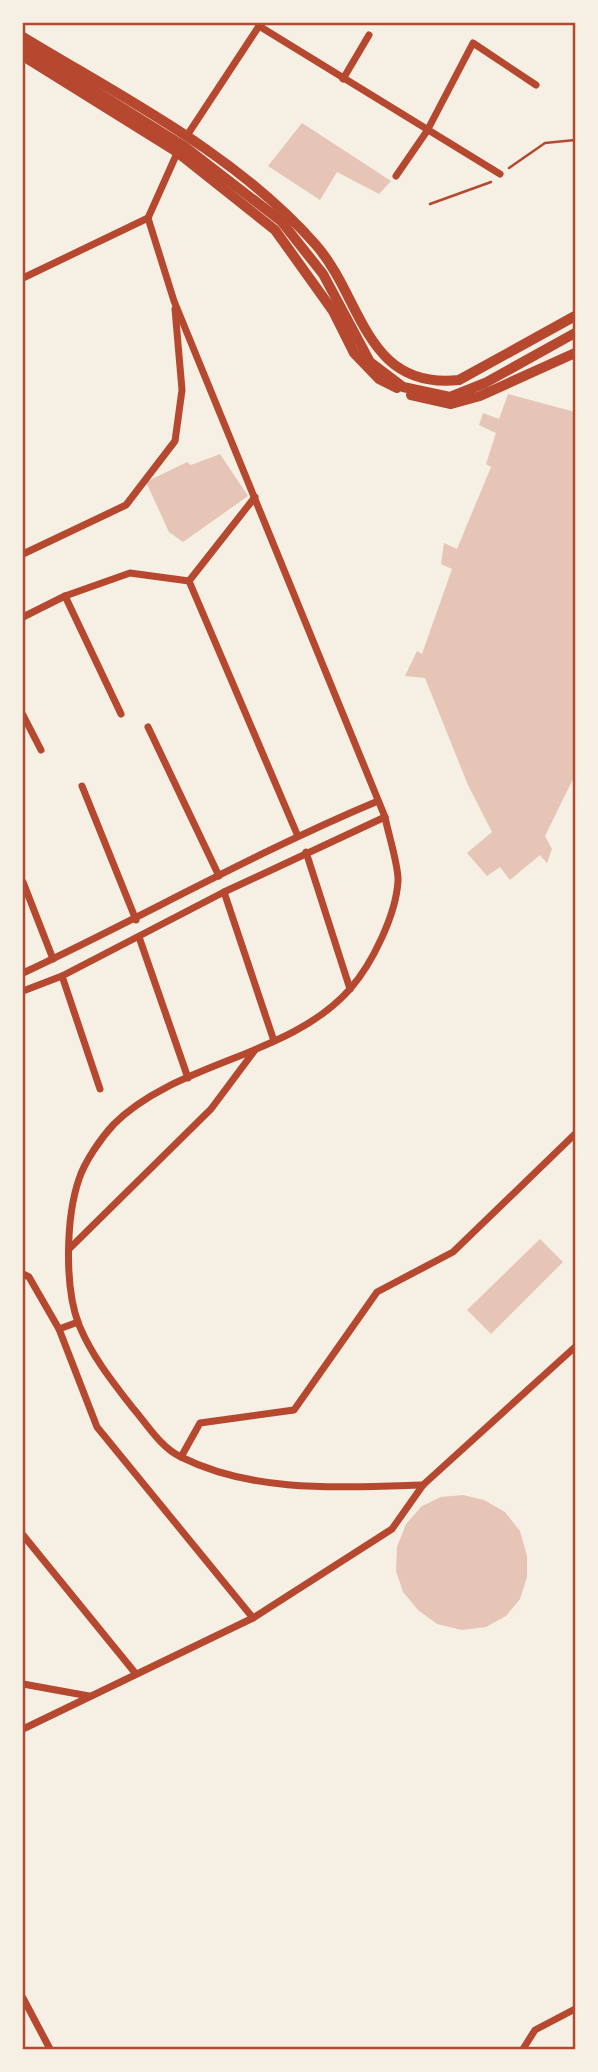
<svg xmlns="http://www.w3.org/2000/svg" width="598" height="2072" font-family="'DejaVu Sans',sans-serif">
<style>
.building{fill:#e6c5b7}
.lines{fill:none;stroke-linecap:round;stroke-linejoin:round}
.path{stroke:#b5482f;stroke-width:2.5}
.minor{stroke:#b5482f;stroke-width:7}
.primary{stroke:#b5482f;stroke-width:10}
.neatline{fill:none;stroke:#b5482f;stroke-width:2.5}
</style>
<rect width="100%" height="100%" fill="#f6efe4"/>
<g class="building">
<path d="M 302,123 L 391,181 L 379,194 L 337,172 L 320,200 L 268,166 Z"/>
<path d="M 508,394 L 575,412 L 575,775 L 545,836 L 552,849 L 547,863 L 540,855 L 510,880 L 500,867 L 487,876 L 467,853 L 492,832 L 468,785 L 425,678 L 405,676 L 417,651 L 422,654 L 452,569 L 441,564 L 444,543 L 457,549 L 491,467 L 486,464 L 496,433 L 479,425 L 483,413 L 499,419 Z"/>
<path d="M 220,454 L 248,496 L 183,542 L 169,532 L 146,482 L 187,462 L 191,465 Z"/>
<path d="M 540,1239 L 563,1262 L 491,1334 L 467,1310 Z"/>
<path d="M 463,1495 L 484,1500 L 505,1512 L 520,1531 L 527,1556 L 527,1577 L 520,1599 L 506,1616 L 486,1627 L 462,1630 L 437,1624 L 418,1610 L 403,1592 L 396,1571 L 397,1547 L 406,1524 L 422,1506 L 441,1497 Z"/>
</g>
<g class="lines">
<g class="path">
<path d="M 509,168 L 545,143 L 575,140"/>
<path d="M 430,204 L 491,182"/>
</g>
<g class="minor">
<path d="M 259,26 L 500,174"/>
<path d="M 343,79 L 369,35"/>
<path d="M 186,137 L 261,23"/>
<path d="M 178,151 L 148,218 L 174,301 L 385,817 C 388,833 399,867 398,881 C 396,915 372,964 350,989 C 289,1058 177,1061 114,1124 C 101,1138 85,1161 79,1179 C 66,1217 64,1287 79,1325 C 92,1356 111,1380 132,1407 C 147,1424 160,1447 181,1457 C 255,1494 343,1487 423,1485"/>
<path d="M 396,176 L 427,131 L 473,43 L 536,85"/>
<path d="M 23,278 L 148,218"/>
<path d="M 23,554 L 126,505 L 175,441 L 182,390 L 175,309"/>
<path d="M 189,581 L 297,834"/>
<path d="M 65,596 L 121,714"/>
<path d="M 23,617 L 65,596 L 130,573 L 189,581 L 255,497"/>
<path d="M 23,715 L 41,750"/>
<path d="M 148,727 L 219,876"/>
<path d="M 82,786 L 136,920"/>
<path d="M 306,852 L 350,989"/>
<path d="M 23,882 L 53,959"/>
<path d="M 224,892 L 274,1041"/>
<path d="M 139,937 L 188,1078"/>
<path d="M 23,973 C 142,917 256,852 378,801"/>
<path d="M 62,976 L 100,1089"/>
<path d="M 23,991 L 62,976 L 224,892 L 385,817"/>
<path d="M 70,1248 L 211,1109 L 255,1050"/>
<path d="M 23,1274 L 29,1277 L 59,1329 L 97,1427 L 253,1618"/>
<path d="M 59,1329 L 78,1322"/>
<path d="M 181,1457 L 200,1423 L 294,1410 L 377,1292 L 453,1252 L 575,1134"/>
<path d="M 23,1535 L 136,1674"/>
<path d="M 23,1684 L 89,1696"/>
<path d="M 23,1729 L 253,1618 L 392,1529 L 423,1485 L 575,1347"/>
<path d="M 23,1998 L 50,2049"/>
<path d="M 523,2049 L 535,2030 L 575,2009"/>
</g>
<g class="primary">
<path d="M 23,37 C 125,99 236,154 316,245 C 363,299 365,390 459,380 L 575,316"/>
<path d="M 23,46 L 185,147 L 281,221 L 323,274 L 370,362 L 403,387 L 450,397 L 485,383 L 575,333"/>
<path d="M 23,56 L 177,152 L 275,230 L 333,311 L 354,353 L 379,379 L 397,388"/>
<path d="M 411,395 L 451,404 L 480,396 L 575,353"/>
</g>
</g>
<rect width="598" height="2072" fill="none" stroke="#f6efe4" stroke-width="49"/>
<rect x="24" y="24" width="550" height="2024" class="neatline"/>
</svg>
